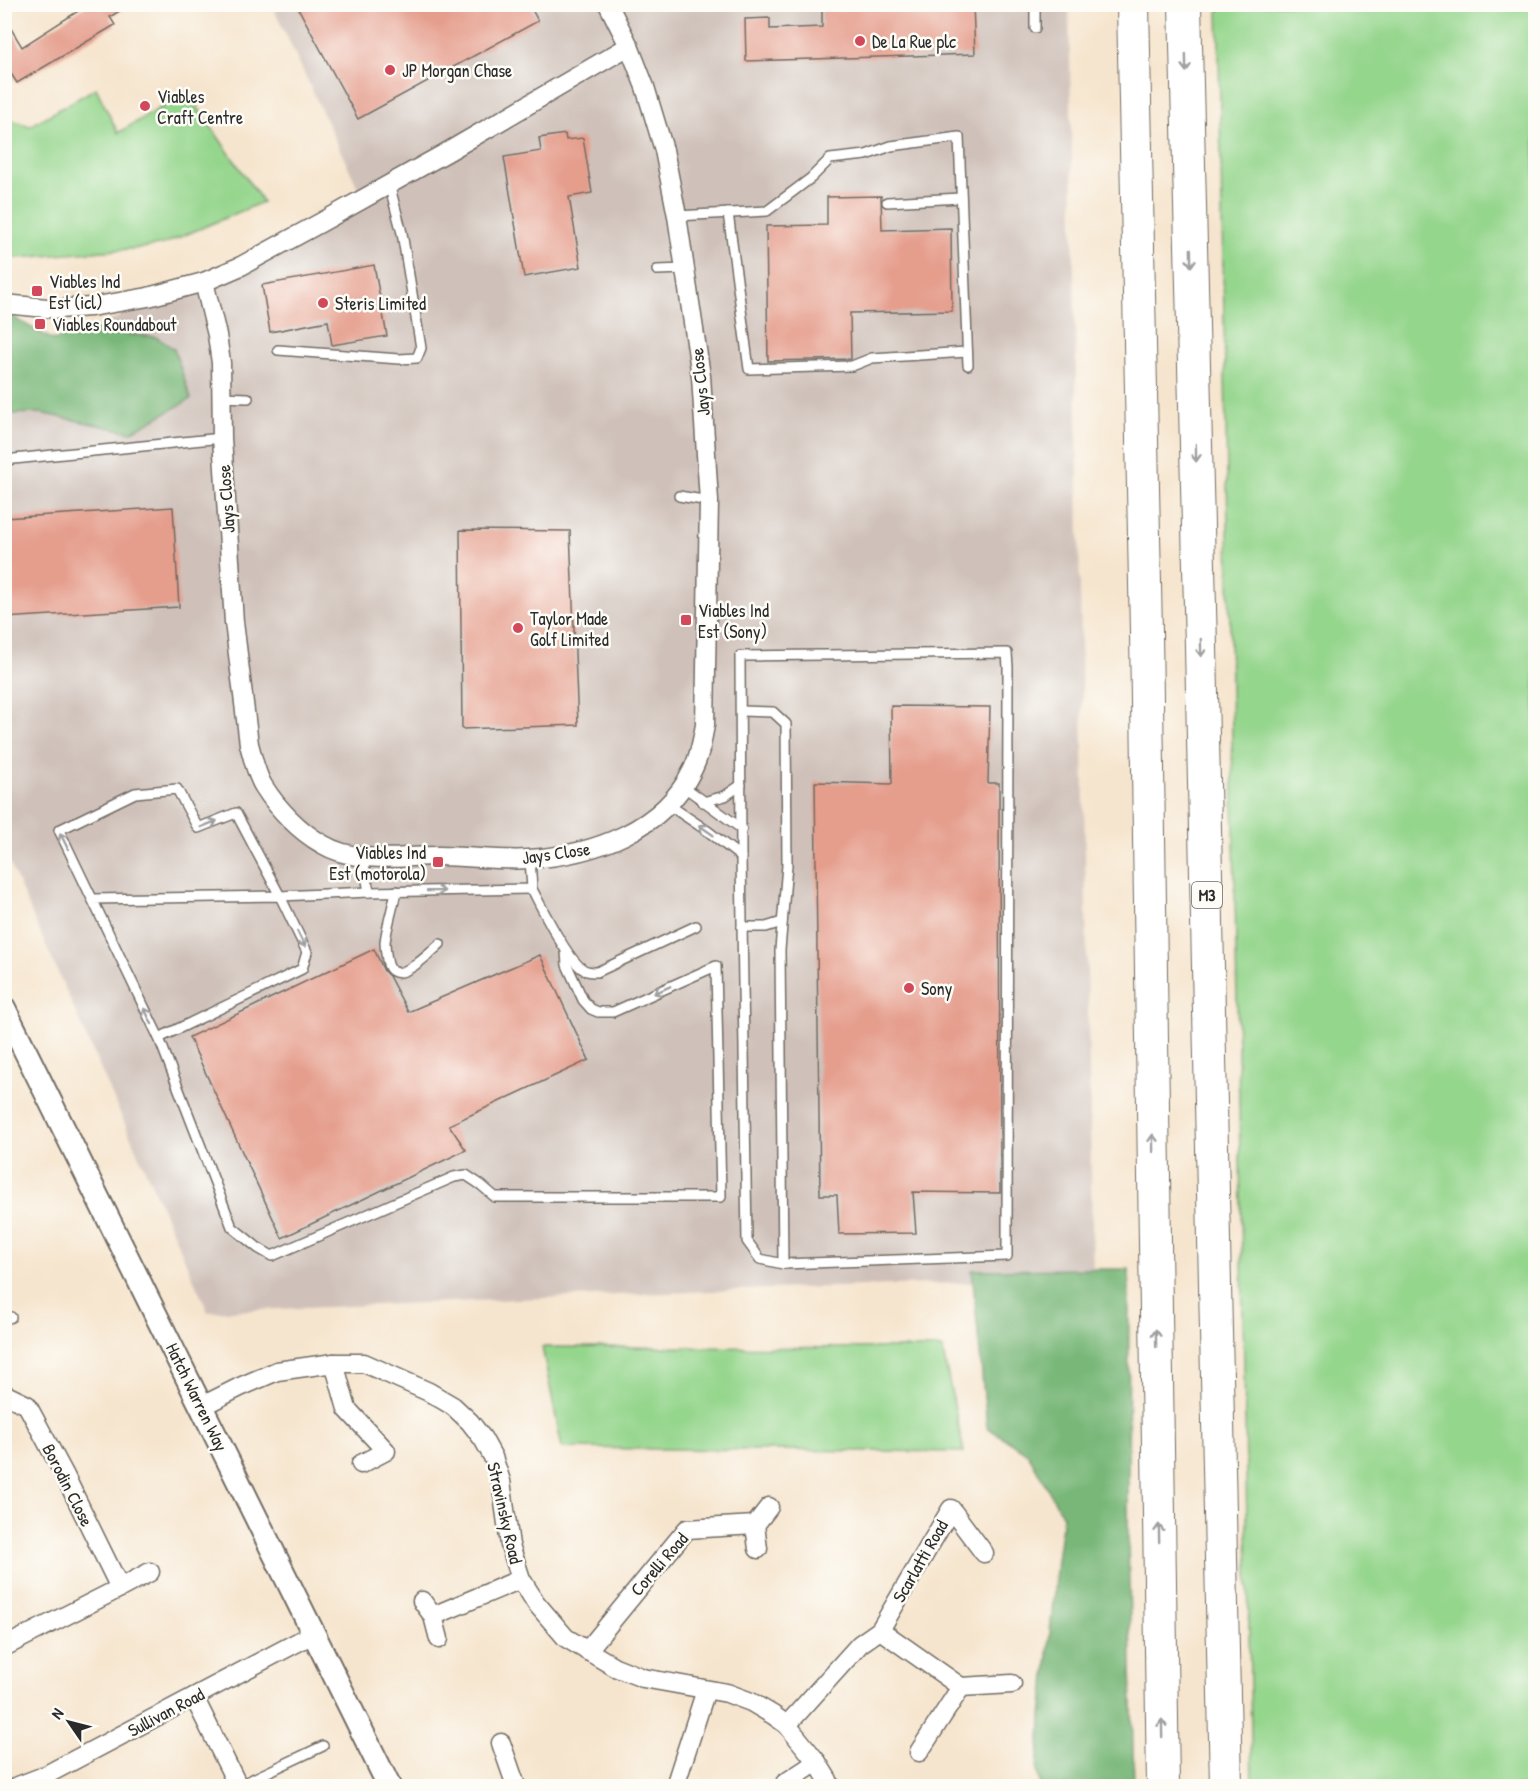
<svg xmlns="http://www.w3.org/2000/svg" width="1540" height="1791" font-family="'Patrick Hand',sans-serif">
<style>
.industrial{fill:#cfc1ba}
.green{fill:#95d68d;stroke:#60805c;stroke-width:1.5}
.forest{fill:#78b778;stroke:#527152;stroke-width:1.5}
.building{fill:#e59d8c}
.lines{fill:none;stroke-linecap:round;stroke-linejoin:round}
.service-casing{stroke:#726c64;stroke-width:12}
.minor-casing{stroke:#726c64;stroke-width:21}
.tertiary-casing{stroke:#726c64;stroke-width:26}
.motorway-casing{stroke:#726c64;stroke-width:34}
.service{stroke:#fff;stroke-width:9}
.minor{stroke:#fff;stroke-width:18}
.tertiary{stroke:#fff;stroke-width:22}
.motorway{stroke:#fff;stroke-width:32}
.oneway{stroke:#a0a0a0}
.poi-dot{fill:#d1495b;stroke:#fdfcf7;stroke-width:2}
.labels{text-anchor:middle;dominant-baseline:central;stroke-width:5;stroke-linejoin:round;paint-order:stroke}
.shield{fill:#fdfcf7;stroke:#6a6a68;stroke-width:1.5}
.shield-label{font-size:16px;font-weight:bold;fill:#2b2b2b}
.poi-label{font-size:18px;fill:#2b2b2b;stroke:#fdfcf7;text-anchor:start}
.street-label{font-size:18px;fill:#2b2b2b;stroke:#fdfcf7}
</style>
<rect width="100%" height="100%" fill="#fdfcf7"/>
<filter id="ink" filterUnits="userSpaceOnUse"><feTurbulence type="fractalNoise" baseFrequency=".0167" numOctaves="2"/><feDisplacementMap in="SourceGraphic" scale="12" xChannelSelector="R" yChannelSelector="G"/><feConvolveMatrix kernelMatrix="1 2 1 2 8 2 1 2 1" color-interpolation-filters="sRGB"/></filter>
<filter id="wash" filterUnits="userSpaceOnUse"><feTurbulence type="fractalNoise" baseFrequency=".008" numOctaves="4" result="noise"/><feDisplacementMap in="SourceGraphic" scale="24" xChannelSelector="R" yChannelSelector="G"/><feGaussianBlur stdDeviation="1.35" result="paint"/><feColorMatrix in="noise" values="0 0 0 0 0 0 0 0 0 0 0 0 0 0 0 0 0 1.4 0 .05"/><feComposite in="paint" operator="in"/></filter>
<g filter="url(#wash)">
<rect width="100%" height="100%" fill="#f6e5ce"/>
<path class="industrial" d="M 272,5 L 1069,5 L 1093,1279 L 738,1290 L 208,1312 L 5,853 L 4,369 L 366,205 Z"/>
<g class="green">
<path d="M 1218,5 L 1535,5 L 1535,1786 L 1252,1786 Z"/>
<path d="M 96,88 L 118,133 L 187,92 L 263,202 L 164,244 L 142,248 L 5,259 L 5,118 L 30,126 Z"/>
<path d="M 542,1347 L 942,1348 L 964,1452 L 562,1448 Z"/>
</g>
<g class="forest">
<path d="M 4,312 L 53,340 L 83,330 L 156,337 L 174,349 L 191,399 L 131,432 L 40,413 L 5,414 Z"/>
<path d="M 1129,1269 L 1128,1538 L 1134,1786 L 1040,1786 L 1037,1769 L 1057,1560 L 1063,1516 L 1028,1454 L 987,1427 L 972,1270 Z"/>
</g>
<g id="blocks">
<g class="building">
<path d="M 89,4 L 130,4 L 110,17 L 115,25 L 17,83 L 10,72 L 4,76 L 4,17 L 22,47 Z"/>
<path d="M 296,4 L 529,4 L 538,21 L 358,119 Z"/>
<path d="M 822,4 L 973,4 L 975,54 L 746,61 L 745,19 L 770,18 L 770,29 L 822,27 Z"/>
<path d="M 565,134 L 566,140 L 583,138 L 592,193 L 569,197 L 581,267 L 524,277 L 504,157 L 541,151 L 539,138 Z"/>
<path d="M 881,196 L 882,230 L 951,228 L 952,311 L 850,313 L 851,359 L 768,361 L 766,226 L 827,225 L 827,197 Z"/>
<path d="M 374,265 L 387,336 L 332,345 L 328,321 L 270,332 L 262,285 Z"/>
<path d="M 173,507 L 179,607 L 4,618 L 4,518 Z"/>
<path d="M 460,530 L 570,531 L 578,725 L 462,729 Z"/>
<path d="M 891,706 L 990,707 L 988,783 L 999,783 L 1000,1193 L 913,1192 L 916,1233 L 839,1234 L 837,1195 L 820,1195 L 815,782 L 892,784 Z"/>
<path d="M 374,949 L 384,971 L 389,976 L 408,1012 L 540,955 L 589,1060 L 449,1125 L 466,1150 L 282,1238 L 189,1037 Z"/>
</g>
</g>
</g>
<g filter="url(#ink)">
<use href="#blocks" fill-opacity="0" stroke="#726c64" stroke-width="1.5"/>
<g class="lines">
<g class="service-casing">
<g id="service">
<path d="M 1035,4 L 1035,28"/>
<path d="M 887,202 L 961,198"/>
<path d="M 728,213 L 749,369 L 852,366 L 872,358 L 967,352"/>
<path d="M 677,216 L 767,211 L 811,178 L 830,159 L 866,155 L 891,146 L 959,137 L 968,365"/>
<path d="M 657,270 L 685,269"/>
<path d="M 278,350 L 399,359 L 417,358 L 421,348 L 402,233 L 389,184"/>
<path d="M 221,397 L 248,398"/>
<path d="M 4,460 L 222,438"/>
<path d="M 679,496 L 709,501"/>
<path d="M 1007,653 L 1008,667 L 1007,1256 L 783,1264 L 760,1259 L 747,1241 L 741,857 L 740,656 Z"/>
<path d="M 741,711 L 773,712 L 786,724 L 787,865 L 780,950 L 783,1264"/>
<path d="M 683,786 L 742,829"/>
<path d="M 703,802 L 725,796 L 741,785"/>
<path d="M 669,805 L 709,832 L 741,857"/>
<path d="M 363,858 L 369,892 L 532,889 L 530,859"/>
<path d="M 532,889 C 541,906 570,967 587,971 C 590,972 593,972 597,972 L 696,926"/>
<path d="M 396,891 C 393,908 387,925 385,942 C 385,948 386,955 387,960 C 392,992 430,953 440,944"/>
<path d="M 92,899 L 280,896 L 236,813 L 198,828 L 177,789 L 135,793 L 59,830 L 159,1038 L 302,969 L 307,952 L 280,896 L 369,892"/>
<path d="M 742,927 L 766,927 L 782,922"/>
<path d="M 159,1038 L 232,1227 L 258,1248 L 272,1256 L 454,1177 L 466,1175 L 481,1185 L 495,1197 L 721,1197 L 716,966 L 613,1012 L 598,1012 L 591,1009 L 583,1000 L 567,965 L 566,951"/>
<path d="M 4,1320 L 11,1317"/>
<path d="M 238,1786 L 323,1746"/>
</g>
</g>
<g class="minor-casing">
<g id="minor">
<path d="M 204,282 L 217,335 L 221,363 L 222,438 L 234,622 L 249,744 C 253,758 256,775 264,787 C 278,809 299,831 322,844 C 357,865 400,856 438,856 C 468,856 499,861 529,859 C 593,855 664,830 693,769 C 700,755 702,741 705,725 L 709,501 L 701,376 L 677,216 L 664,150 L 645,87 L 629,46 L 608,4"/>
<path d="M 4,304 L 57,309 L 91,307 L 148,297 L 204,282 L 241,266 L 320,223 L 449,151 L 629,46"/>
<path d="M 334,1363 L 347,1409 L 386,1451 L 361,1464"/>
<path d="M 4,1394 L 27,1405 L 64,1474 L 120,1588 L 4,1647"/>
<path d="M 202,1406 L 240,1387 L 277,1371 L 334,1363 L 364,1363 L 429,1392 L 453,1406 L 470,1422 L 483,1439 L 493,1457 L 501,1481 L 510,1545 L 521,1579 L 536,1603 L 566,1638 L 615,1667 L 643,1678 L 727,1693 L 751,1702 L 773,1715 L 787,1725 L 817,1762 L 828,1780 L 829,1786"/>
<path d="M 755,1525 L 769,1507"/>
<path d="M 120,1588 L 150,1572"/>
<path d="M 422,1601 L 433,1616 L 521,1579"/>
<path d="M 433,1616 L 439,1639"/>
<path d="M 880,1630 L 961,1687 L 919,1752"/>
<path d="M 587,1651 L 687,1529 L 755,1525 L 758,1549"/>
<path d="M 961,1687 L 1012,1684"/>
<path d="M 194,1697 L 238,1786"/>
<path d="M 787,1725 L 860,1644 L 880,1630 L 951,1509 L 984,1553"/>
<path d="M 501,1743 L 516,1786"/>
<path d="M 785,1783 L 817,1762"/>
<path d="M 18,1786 L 44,1776 L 313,1634"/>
<path d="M 675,1786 L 706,1690"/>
</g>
</g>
<g class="tertiary-casing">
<path id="tertiary" d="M 4,1008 L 389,1786"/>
</g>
<g class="motorway-casing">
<g id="motorway">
<path d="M 1133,4 L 1146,632 L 1163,1786"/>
<path d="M 1185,4 L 1201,647 L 1226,1786"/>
</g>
</g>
<use href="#service" class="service"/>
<use href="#minor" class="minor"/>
<use href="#tertiary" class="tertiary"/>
<use href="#motorway" class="motorway"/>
</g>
<defs><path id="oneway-shaft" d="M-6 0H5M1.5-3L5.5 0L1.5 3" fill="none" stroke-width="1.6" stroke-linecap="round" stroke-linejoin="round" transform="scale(1.5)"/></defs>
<g class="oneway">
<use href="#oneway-shaft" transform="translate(1186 63) rotate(89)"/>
<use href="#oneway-shaft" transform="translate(1191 258) rotate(89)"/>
<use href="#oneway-shaft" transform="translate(1196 453) rotate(89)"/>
<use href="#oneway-shaft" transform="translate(1201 648) rotate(89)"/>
<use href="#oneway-shaft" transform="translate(209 824) rotate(-22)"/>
<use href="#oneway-shaft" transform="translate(706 830) rotate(-145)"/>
<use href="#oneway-shaft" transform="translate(64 841) rotate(-116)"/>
<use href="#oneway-shaft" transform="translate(436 891) rotate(-1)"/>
<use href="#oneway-shaft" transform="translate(301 939) rotate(64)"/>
<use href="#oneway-shaft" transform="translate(662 990) rotate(156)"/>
<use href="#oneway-shaft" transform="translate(148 1016) rotate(-116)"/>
<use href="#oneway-shaft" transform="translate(1153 1143) rotate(-91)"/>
<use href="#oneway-shaft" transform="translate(1156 1338) rotate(-91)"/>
<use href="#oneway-shaft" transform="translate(1159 1533) rotate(-91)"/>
<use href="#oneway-shaft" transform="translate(1162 1728) rotate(-91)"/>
</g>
</g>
<g class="poi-dot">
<circle cx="860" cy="41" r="6"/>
<circle cx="390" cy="70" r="6"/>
<circle cx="145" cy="106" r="6"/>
<rect x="31" y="285" width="12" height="12" rx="3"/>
<circle cx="323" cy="303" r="6"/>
<rect x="34" y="318" width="12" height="12" rx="3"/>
<rect x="680" y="614" width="12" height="12" rx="3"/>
<circle cx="518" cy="628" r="6"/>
<rect x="432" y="856" width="12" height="12" rx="3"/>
<circle cx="909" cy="988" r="6"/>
</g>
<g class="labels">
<rect class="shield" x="1192" y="882" width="30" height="26" rx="4.5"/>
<g class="shield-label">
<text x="1207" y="895">M3</text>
</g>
<g class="poi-label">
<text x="872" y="41">De La Rue plc</text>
<text x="402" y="70">JP Morgan Chase</text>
<text x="157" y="96">Viables<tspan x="157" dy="21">Craft Centre</tspan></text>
<text x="49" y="281">Viables Ind<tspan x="49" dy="21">Est (icl)</tspan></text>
<text x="335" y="303">Steris Limited</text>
<text x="52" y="324">Viables Roundabout</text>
<text x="698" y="610">Viables Ind<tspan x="698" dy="21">Est (Sony)</tspan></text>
<text x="530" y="618">Taylor Made<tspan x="530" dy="21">Golf Limited</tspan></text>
<text x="426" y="852" text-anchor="end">Viables Ind<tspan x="426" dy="21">Est (motorola)</tspan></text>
<text x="921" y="988">Sony</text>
</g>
<g class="street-label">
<text transform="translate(700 382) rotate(-96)">Jays Close</text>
<text transform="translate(226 499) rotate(-94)">Jays Close</text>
<text transform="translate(556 853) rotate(-8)">Jays Close</text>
<text transform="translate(197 1397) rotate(64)">Hatch Warren Way</text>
<text transform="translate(68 1485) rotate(63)">Borodin Close</text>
<text transform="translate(505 1513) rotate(77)">Stravinsky Road</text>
<text transform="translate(920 1561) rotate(-60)">Scarlatti Road</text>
<text transform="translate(659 1564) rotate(-49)">Corelli Road</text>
<text transform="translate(166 1712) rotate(-28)">Sullivan Road</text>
</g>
</g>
<rect width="1540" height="1791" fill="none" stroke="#fdfcf7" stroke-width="24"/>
<g transform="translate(69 1722) rotate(305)" stroke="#fdfcf7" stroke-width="4.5" paint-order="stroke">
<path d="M0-4.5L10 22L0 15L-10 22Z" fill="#2b2b2b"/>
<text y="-9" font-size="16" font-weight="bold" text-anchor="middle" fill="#2b2b2b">N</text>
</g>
</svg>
